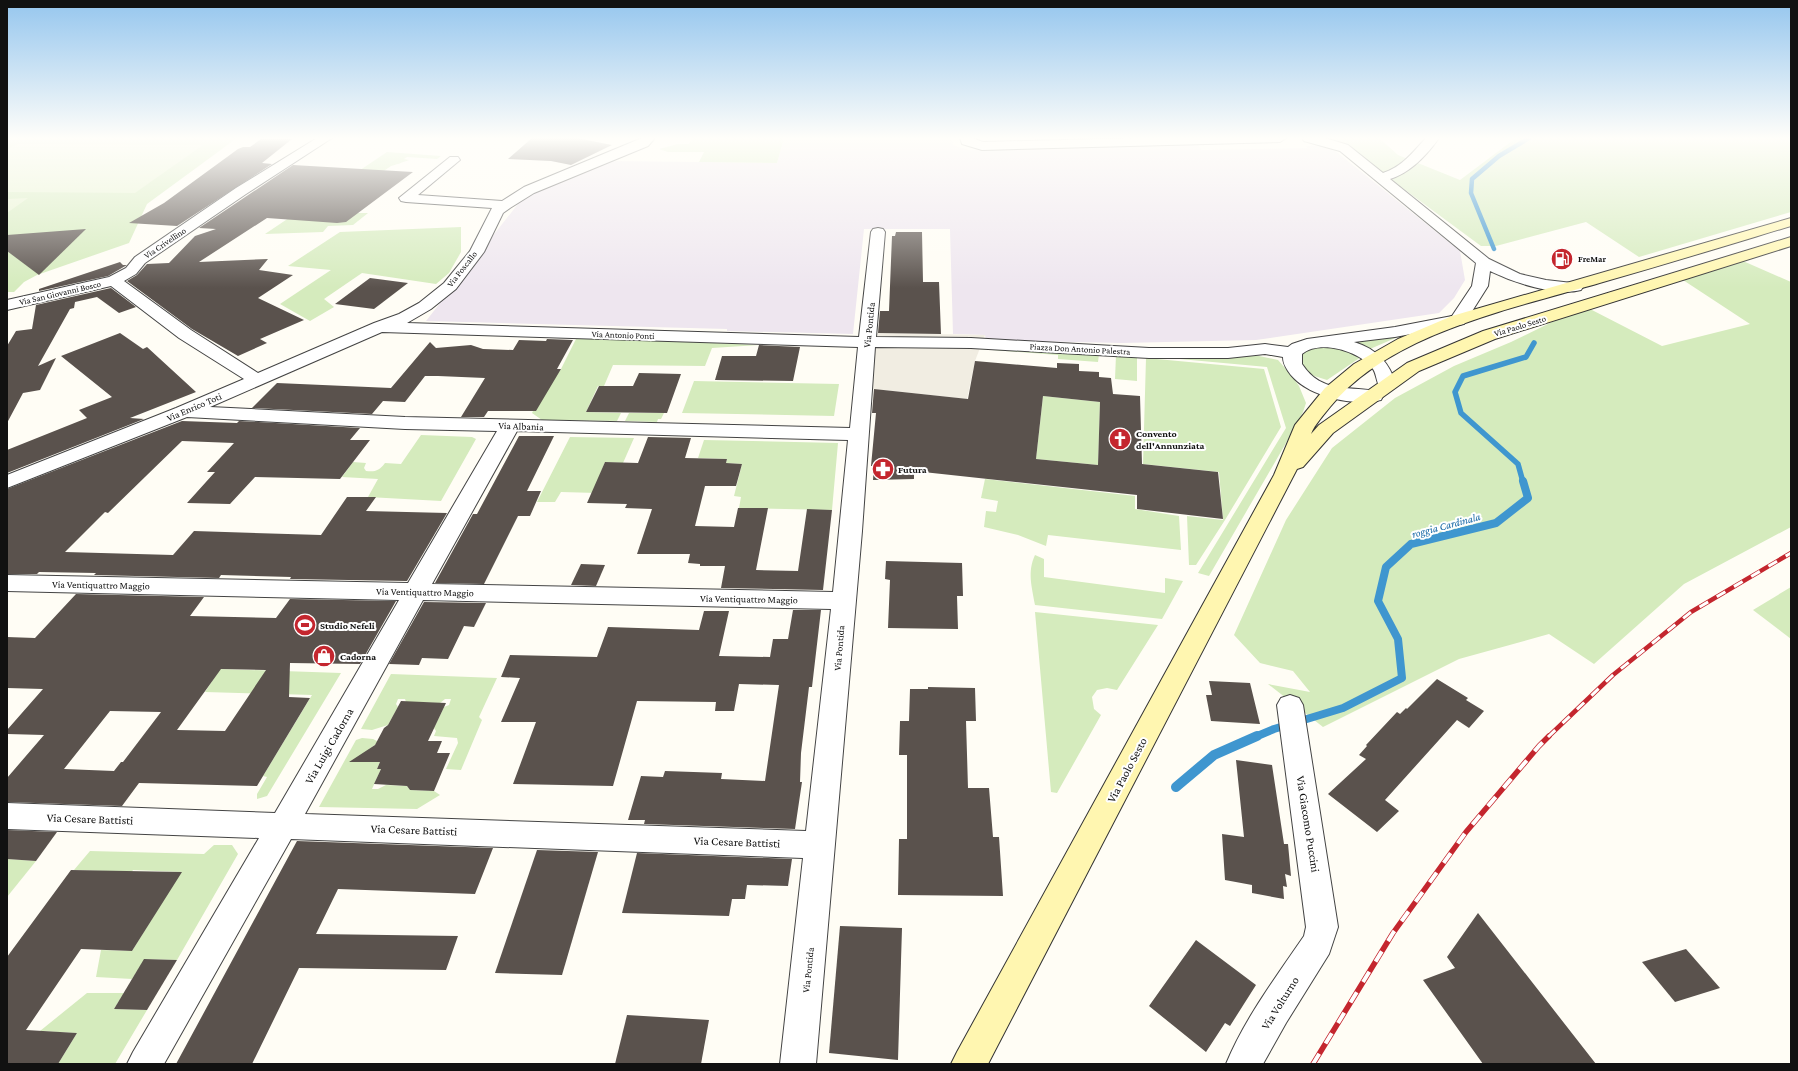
<svg xmlns="http://www.w3.org/2000/svg" width="1798" height="1071" font-family="'Crimson Pro',serif">
<style>
.industrial{fill:#eee6ef}
.green{fill:#d5ebbd}
.pitch{fill:#e6f2cf}
.plaza{fill:#f1ede2}
.lines{fill:none;stroke-linecap:round;stroke-linejoin:round}
.stream-far3{stroke:#3f96cf;stroke-width:4.5}
.stream-far2{stroke:#3f96cf;stroke-width:5.5}
.stream-far1{stroke:#3f96cf;stroke-width:8}
.stream{stroke:#3f96cf;stroke-width:10}
.building{fill:#5a524d;fill-rule:evenodd}
.street-casing{stroke:#444;stroke-width:2}
.secondary-casing{stroke:#333;stroke-width:2}
.street{fill:#fff;fill-rule:evenodd}
.secondary{fill:#fff6b0;fill-rule:evenodd}
.rail-far1-casing{stroke:#c4262e;stroke-width:4.5}
.rail-casing{stroke:#c4262e;stroke-width:5.5}
.rail-far1{stroke:#fff;stroke-width:3;stroke-dasharray:10;stroke-linecap:butt}
.rail{stroke:#fff;stroke-width:4;stroke-dasharray:12;stroke-linecap:butt}
.labels{text-anchor:middle;dominant-baseline:central;stroke-width:4;stroke-linejoin:round;paint-order:stroke}
.far-street-label{font-size:9px;fill:#111;stroke:#fff}
.far-poi-label{font-size:9px;font-weight:bold;fill:#111;stroke:#fff;text-anchor:start}
.street-label{font-size:10px;fill:#111;stroke:#fff}
.poi-label{font-size:10px;font-weight:bold;fill:#111;stroke:#fff;text-anchor:start}
.water-label{font-size:11px;font-style:italic;fill:#1768a6;stroke:#fff}
.near-street-label{font-size:12px;fill:#111;stroke:#fff}
</style>
<rect width="100%" height="100%" fill="#fffdf5"/>
<path class="industrial" d="M 784,138 L 952,138 L 953,145 L 968,150 L 975,150 L 1197,143 L 1201,150 L 1307,148 L 1306,146 L 1321,145 L 1334,150 L 1460,251 L 1465,280 L 1454,298 L 1439,313 L 1256,340 L 1122,343 L 986,340 L 985,335 L 953,334 L 950,229 L 864,229 L 853,334 L 727,331 L 727,329 L 426,321 L 525,195 L 608,161 L 777,163 Z"/>
<g class="green">
<path d="M 7,138 L 237,138 L 147,204 L 129,243 L 37,275 L 24,282 L 14,292 L 7,292 Z"/>
<path d="M 692,138 L 784,138 L 777,163 L 699,162 L 704,152 L 668,152 L 659,149 L 678,144 L 689,144 Z"/>
<path d="M 1323,138 L 1379,138 L 1398,155 L 1460,180 L 1516,138 L 1791,138 L 1791,212 L 1639,257 L 1586,222 L 1496,246 L 1481,246 L 1351,150 Z"/>
<path d="M 387,152 L 441,156 L 437,159 L 407,157 L 404,159 L 409,160 C 407,161 392,166 391,166 L 375,177 L 357,213 L 368,213 L 353,225 L 328,226 L 323,232 L 265,234 Z"/>
<path d="M 461,227 L 461,252 L 449,273 L 436,284 L 362,273 L 324,299 L 334,307 L 310,321 L 280,304 L 331,270 L 288,266 L 340,232 Z"/>
<path d="M 1743,261 L 1791,282 L 1791,527 L 1684,584 L 1594,664 L 1549,634 L 1459,659 L 1323,727 L 1268,684 L 1310,692 L 1293,671 L 1260,663 L 1234,635 L 1286,520 L 1332,448 L 1395,398 L 1454,366 L 1511,342 L 1552,322 L 1590,309 L 1662,346 L 1750,324 L 1683,280 Z"/>
<path d="M 1400,336 L 1370,349 L 1353,342 Z"/>
<path d="M 577,337 L 759,345 L 712,348 L 705,366 L 613,365 L 604,386 L 598,386 L 586,412 L 621,413 L 617,421 L 542,420 L 532,413 L 539,399 L 561,369 Z"/>
<path d="M 1324,346 L 1350,351 L 1361,357 L 1327,380 L 1311,375 L 1300,367 L 1301,351 Z"/>
<path d="M 980,348 L 1099,354 L 1098,362 L 1058,359 L 1058,355 L 979,349 Z"/>
<path d="M 1241,354 L 1259,356 L 1278,360 L 1292,376 L 1299,386 L 1306,403 L 1303,412 L 1297,424 L 1209,576 L 1198,573 L 1286,428 L 1267,367 L 1158,357 Z"/>
<path d="M 1116,355 L 1137,357 L 1137,381 L 1115,379 Z"/>
<path d="M 1146,358 L 1264,369 L 1281,427 L 1225,520 L 1196,565 L 1189,565 L 1187,516 L 1223,520 L 1219,472 L 1143,464 Z"/>
<path d="M 694,381 L 839,384 L 834,416 L 682,413 Z"/>
<path d="M 1043,396 L 1100,402 L 1098,465 L 1036,459 Z"/>
<path d="M 629,413 L 664,413 L 661,419 L 658,419 L 657,422 L 625,421 Z"/>
<path d="M 421,435 L 472,437 L 476,439 L 441,501 L 368,497 L 378,479 L 342,477 L 353,462 L 366,463 L 364,468 L 366,471 C 375,472 379,471 385,463 L 401,464 Z"/>
<path d="M 570,437 L 634,438 L 623,463 L 605,462 L 600,474 L 597,493 L 561,492 L 555,502 L 537,502 Z"/>
<path d="M 704,440 L 838,443 L 832,510 L 739,508 L 741,497 L 734,496 L 742,464 L 726,463 L 727,459 L 698,458 Z"/>
<path d="M 985,479 L 1135,496 L 1135,509 L 1179,516 L 1181,550 L 1048,535 L 1046,546 L 1018,535 L 984,527 L 986,511 L 996,512 L 998,501 L 981,498 Z"/>
<path d="M 1035,555 L 1044,559 L 1044,577 L 1165,593 L 1165,578 L 1183,581 L 1162,619 L 1035,605 C 1032,587 1027,572 1035,555 Z"/>
<path d="M 1791,587 L 1791,639 L 1753,610 Z"/>
<path d="M 1035,612 L 1158,625 L 1117,690 L 1107,688 L 1097,690 L 1092,697 L 1094,709 L 1101,715 L 1057,793 L 1051,792 Z"/>
<path d="M 220,669 L 341,673 L 267,796 L 257,799 L 257,794 L 267,777 L 263,776 L 312,695 L 205,692 Z"/>
<path d="M 391,674 L 497,678 L 479,717 L 482,720 L 461,770 L 446,769 L 458,743 L 457,738 L 434,736 L 436,731 L 434,728 L 444,707 L 449,705 L 451,699 L 445,699 L 440,703 L 406,702 L 405,699 L 398,699 L 396,704 L 398,707 L 388,725 L 372,730 L 361,729 Z"/>
<path d="M 362,738 L 373,739 L 379,742 L 369,749 L 363,762 L 380,762 L 377,769 L 381,769 L 372,789 L 378,789 L 386,785 L 407,786 L 410,790 L 434,791 L 440,795 L 417,809 L 319,807 L 356,740 Z"/>
<path d="M 214,845 L 232,845 L 238,854 L 177,960 L 145,959 L 132,979 L 96,977 L 101,950 L 132,951 L 181,872 L 133,870 L 125,882 L 106,871 L 74,870 L 90,851 L 204,854 Z"/>
<path d="M 7,859 L 36,861 L 7,897 Z"/>
<path d="M 87,993 L 124,993 L 114,1009 L 147,1010 L 115,1064 L 58,1064 L 77,1033 L 40,1031 Z"/>
</g>
<g class="pitch">
<path d="M 17,144 L 203,145 L 135,193 L 7,192 L 7,150 Z"/>
<path d="M 28,198 L 7,213 L 7,199 Z"/>
</g>
<path class="plaza" d="M 876,333 L 985,335 L 975,361 L 967,399 L 874,389 L 863,384 Z"/>
<g class="lines">
<path class="stream-far3" d="M 1494,249 L 1471,193 L 1472,179 L 1499,156 L 1529,138"/>
<path class="stream-far2" d="M 1523,482 L 1518,464 L 1461,413 L 1455,392 L 1463,376 L 1526,357 L 1534,343"/>
<path class="stream-far1" d="M 1255,737 L 1274,729 L 1343,708 L 1402,678 L 1398,639 L 1378,601 L 1386,567 L 1411,544 L 1496,523 L 1528,498 L 1523,481"/>
<path class="stream" d="M 1176,787 L 1214,755 L 1257,736"/>
</g>
<g class="building">
<path d="M 532,138 L 577,138 L 612,145 L 571,165 L 551,161 L 508,159 Z"/>
<path d="M 261,139 L 292,139 L 262,163 L 272,164 L 177,226 L 129,223 L 164,203 L 238,149 L 243,147 L 250,147 Z"/>
<path d="M 293,165 L 413,172 L 346,222 L 337,223 L 267,218 L 199,262 L 268,259 L 259,270 L 293,275 L 258,298 L 304,320 L 260,339 L 267,343 L 238,356 L 192,329 L 127,281 L 137,275 L 147,264 L 169,263 L 195,236 L 216,229 L 199,228 Z"/>
<path d="M 86,229 L 39,275 L 7,251 L 7,235 Z"/>
<path d="M 896,232 L 922,232 L 923,282 L 939,282 L 941,334 L 878,333 L 880,311 L 889,311 L 892,236 L 895,236 Z"/>
<path d="M 120,262 L 123,265 L 127,265 L 108,276 L 39,291 L 39,289 Z"/>
<path d="M 370,278 L 408,283 L 374,309 L 335,304 Z"/>
<path d="M 111,288 L 136,307 L 119,313 L 97,297 L 75,302 L 74,308 L 70,309 L 38,366 L 56,358 L 40,390 L 23,393 L 7,423 L 7,346 L 16,331 L 32,329 L 36,305 Z"/>
<path d="M 120,333 L 143,349 L 147,347 L 196,392 L 130,418 L 144,419 L 7,473 L 7,450 L 87,418 L 79,410 L 112,397 L 61,356 Z"/>
<path d="M 547,339 L 573,340 L 557,369 L 561,369 L 536,411 L 488,411 L 484,417 L 461,417 L 485,378 L 438,376 L 425,376 L 405,402 L 383,401 L 372,414 L 252,408 L 277,383 L 391,388 L 430,342 L 436,348 L 471,345 L 483,349 L 513,350 L 519,340 L 546,341 Z"/>
<path d="M 759,345 L 800,347 L 793,381 L 715,380 L 722,356 L 756,356 Z"/>
<path d="M 975,361 L 1057,368 L 1057,363 L 1079,364 L 1079,371 L 1099,372 L 1099,377 L 1111,378 L 1113,394 L 1140,396 L 1142,464 L 1218,472 L 1223,519 L 1137,509 L 1137,495 L 914,471 L 914,479 L 873,480 L 874,466 L 871,466 L 876,413 L 872,413 L 874,389 L 968,399 ZM 1043,396 L 1100,402 L 1098,465 L 1036,459 Z"/>
<path d="M 639,373 L 681,374 L 667,413 L 586,412 L 599,386 L 633,386 Z"/>
<path d="M 182,421 L 237,423 L 239,421 L 360,428 L 350,440 L 370,440 L 340,479 L 255,477 L 230,504 L 187,503 L 215,472 L 207,472 L 234,443 L 182,441 L 108,513 L 105,512 L 65,552 L 173,555 L 194,531 L 321,535 L 347,497 L 376,497 L 366,511 L 447,513 L 407,581 L 290,579 L 291,577 L 221,575 L 219,578 L 94,575 L 96,573 L 39,572 L 37,574 L 7,574 L 7,489 Z"/>
<path d="M 519,436 L 554,436 L 527,491 L 541,491 L 530,516 L 518,516 L 484,584 L 435,583 L 473,514 L 477,514 Z"/>
<path d="M 648,437 L 691,438 L 685,458 L 727,459 L 726,463 L 742,464 L 736,486 L 705,486 L 695,526 L 734,527 L 738,508 L 768,508 L 756,570 L 798,571 L 807,509 L 832,510 L 823,590 L 721,588 L 725,566 L 700,566 L 700,564 L 688,563 L 690,554 L 637,554 L 652,509 L 625,508 L 627,504 L 587,503 L 605,462 L 638,463 Z"/>
<path d="M 886,561 L 962,563 L 963,596 L 957,596 L 958,629 L 888,628 L 890,580 L 885,579 Z"/>
<path d="M 581,564 L 605,565 L 596,586 L 571,585 Z"/>
<path d="M 76,594 L 204,597 L 190,616 L 276,618 L 290,599 L 396,601 L 360,664 L 290,663 L 289,697 L 310,698 L 257,786 L 139,783 L 122,806 L 7,802 L 7,778 L 44,735 L 7,734 L 7,730 L 43,689 L 7,688 L 7,637 L 35,638 ZM 221,669 L 266,670 L 225,731 L 177,730 ZM 110,711 L 161,712 L 123,762 L 121,762 L 114,771 L 64,769 Z"/>
<path d="M 424,602 L 486,603 L 474,627 L 464,626 L 448,659 L 422,658 L 419,665 L 389,664 Z"/>
<path d="M 793,610 L 821,610 L 812,687 L 809,687 L 801,753 L 800,782 L 802,782 L 795,829 L 644,824 L 645,820 L 628,820 L 641,776 L 663,777 L 665,771 L 722,773 L 721,779 L 765,781 L 779,685 L 739,684 L 734,711 L 715,711 L 716,702 L 637,701 L 613,786 L 513,784 L 536,722 L 501,722 L 520,678 L 501,677 L 510,655 L 597,657 L 608,627 L 699,630 L 704,611 L 729,611 L 719,656 L 770,657 L 773,639 L 788,639 Z"/>
<path d="M 1437,679 L 1468,698 L 1466,700 L 1484,711 L 1469,728 L 1457,720 L 1385,800 L 1399,811 L 1377,832 L 1328,794 L 1366,759 L 1359,755 L 1367,746 L 1366,745 L 1397,712 L 1400,714 L 1406,708 L 1407,709 Z"/>
<path d="M 1209,681 L 1250,683 L 1260,724 L 1211,721 L 1206,695 L 1212,695 Z"/>
<path d="M 928,687 L 975,688 L 976,721 L 966,721 L 968,788 L 989,788 L 993,837 L 999,837 L 1003,896 L 898,895 L 899,839 L 907,839 L 907,755 L 899,755 L 900,721 L 909,721 L 910,689 L 928,689 Z"/>
<path d="M 401,701 L 446,703 L 428,741 L 442,741 L 437,753 L 450,753 L 434,791 L 410,790 L 407,786 L 374,784 L 381,769 L 377,769 L 380,762 L 349,762 L 375,745 L 384,728 L 388,725 Z"/>
<path d="M 1236,760 L 1272,765 L 1284,844 L 1288,844 L 1291,876 L 1285,874 L 1287,887 L 1283,886 L 1284,899 L 1252,893 L 1252,885 L 1225,880 L 1222,834 L 1244,837 Z"/>
<path d="M 7,830 L 57,832 L 36,861 L 7,859 Z"/>
<path d="M 297,841 L 493,848 L 475,894 L 338,889 L 316,934 L 458,936 L 446,970 L 299,968 L 252,1064 L 176,1064 Z"/>
<path d="M 537,850 L 598,852 L 562,975 L 495,973 Z"/>
<path d="M 637,853 L 792,859 L 788,886 L 747,885 L 745,899 L 732,899 L 729,916 L 622,913 Z"/>
<path d="M 71,870 L 182,872 L 132,951 L 81,949 L 26,1030 L 77,1033 L 58,1064 L 7,1064 L 7,957 Z"/>
<path d="M 1478,913 L 1596,1064 L 1483,1064 L 1423,980 L 1455,968 L 1447,957 Z"/>
<path d="M 840,926 L 902,928 L 898,1060 L 829,1053 Z"/>
<path d="M 1196,940 L 1256,985 L 1230,1026 L 1225,1023 L 1206,1052 L 1149,1006 Z"/>
<path d="M 1686,949 L 1720,988 L 1675,1002 L 1642,962 Z"/>
<path d="M 144,959 L 177,960 L 147,1010 L 114,1009 Z"/>
<path d="M 627,1015 L 709,1020 L 701,1064 L 615,1064 Z"/>
</g>
<g class="lines">
<g class="street-casing">
<g id="street">
<path d="M 317,138 L 332,138 L 246,194 L 145,263 L 136,274 L 124,281 L 191,330 L 258,373 L 374,323 L 399,314 L 419,303 L 444,283 L 470,251 L 492,208 L 406,202 L 401,201 L 399,198 L 450,157 L 458,157 L 460,160 L 418,195 L 502,201 L 524,187 L 642,138 L 655,138 L 648,146 L 534,193 L 510,208 L 503,213 L 484,252 L 456,289 L 431,309 L 407,323 L 859,337 L 871,232 L 873,229 L 878,228 L 883,229 L 885,232 L 876,337 L 971,338 L 1149,348 L 1228,348 L 1265,344 L 1288,347 L 1292,344 L 1307,339 L 1395,327 L 1452,316 L 1472,286 L 1476,263 L 1340,151 L 1304,141 L 1302,138 L 1325,138 L 1348,145 L 1383,173 C 1402,167 1413,152 1426,138 L 1439,138 C 1427,155 1410,173 1390,179 L 1489,259 L 1520,274 L 1546,280 L 1581,284 L 1583,287 L 1581,290 C 1555,297 1513,282 1490,271 L 1488,286 L 1464,324 L 1395,337 L 1354,342 C 1377,349 1390,363 1396,385 L 1393,389 L 1387,390 L 1381,389 C 1376,383 1377,375 1373,369 C 1360,351 1320,339 1302,354 L 1302,364 C 1322,395 1351,385 1381,392 L 1383,396 L 1381,400 C 1353,407 1304,396 1288,371 C 1285,366 1283,363 1283,357 L 1265,354 L 1228,358 L 1149,358 L 971,348 L 875,347 L 862,531 L 816,1064 L 780,1064 L 803,858 L 291,839 L 164,1064 L 127,1064 L 133,1052 L 259,838 L 7,829 L 7,803 L 275,813 L 399,600 L 7,591 L 7,575 L 408,583 L 497,431 L 405,429 L 187,417 L 7,488 L 7,475 L 176,408 L 244,379 L 179,338 L 111,286 L 7,310 L 7,300 L 109,277 L 126,268 L 135,257 L 236,188 ZM 382,332 L 858,347 L 850,428 L 405,417 L 210,407 ZM 517,431 L 848,440 L 833,592 L 432,584 ZM 423,600 L 831,609 L 806,831 L 305,814 Z"/>
<path d="M 960,138 L 972,138 L 983,142 L 1139,138 L 1286,138 L 1280,142 L 982,150 L 962,144 Z"/>
<path d="M 1290,695 L 1299,698 L 1303,705 L 1338,927 L 1329,954 L 1286,1023 L 1263,1064 L 1226,1064 C 1245,1018 1276,977 1304,936 L 1306,927 L 1277,705 L 1281,698 Z"/>
</g>
</g>
<g class="secondary-casing">
<path id="secondary" d="M 1791,218 L 1791,226 C 1728,245 1666,264 1603,282 C 1515,308 1389,333 1330,407 C 1323,416 1315,424 1311,434 L 1319,425 L 1407,363 L 1483,331 L 1791,237 L 1791,246 L 1495,339 L 1419,371 L 1333,433 L 1303,467 L 1297,469 L 988,1064 L 951,1064 L 957,1052 L 1274,475 L 1295,425 L 1325,388 L 1354,364 L 1398,339 L 1452,316 Z"/>
</g>
<use href="#street" class="street"/>
<use href="#secondary" class="secondary"/>
<g class="rail-far1-casing">
<path id="rail-far1" d="M 1548,737 L 1613,675 L 1691,612 L 1791,553"/>
</g>
<g class="rail-casing">
<path id="rail" d="M 1313,1064 L 1393,933 L 1466,832 L 1539,746 L 1549,736"/>
</g>
<use href="#rail-far1" class="rail-far1"/>
<use href="#rail" class="rail"/>
</g>
<linearGradient id="sky" x2="0" y2="1"><stop stop-color="#95c6ee"/><stop offset="0.48" stop-color="#fffefa"/><stop offset="1" stop-color="#fffefa" stop-opacity="0"/></linearGradient>
<rect width="1798" height="288" fill="url(#sky)"/>
<defs>
<g id="fuel-disc" transform="scale(1.15)"><circle r="9.5" fill="#c4262e" stroke="#fff"/><path d="M-5.5-6h7V0h2V4h1.3V-2.5L3-4.5l.8-.8L6-3V5H2.5V1h-1V6h-7ZM-4.2-4.7v3.2H.2V-4.7Z" fill="#fff"/></g>
<g id="church-disc" transform="scale(1.15)"><circle r="9.5" fill="#c4262e" stroke="#fff"/><path d="M-1.2-6h2.4v3.5h3.3v2.4h-3.3V6h-2.4V-.1h-3.3v-2.4h3.3Z" fill="#fff"/></g>
<g id="pharmacy-disc" transform="scale(1.15)"><circle r="9.5" fill="#c4262e" stroke="#fff"/><path d="M-2-6h4v4h4v4h-4v4h-4v-4h-4v-4h4Z" fill="#fff"/></g>
<g id="stadium-disc" transform="scale(1.15)"><circle r="9.5" fill="#c4262e" stroke="#fff"/><path d="M0-5a6.5 5 0 1 0 0 10a6.5 5 0 1 0 0-10ZM-3.5-1.8h7v3.6h-7Z" fill="#fff"/></g>
<g id="shop-disc" transform="scale(1.15)"><circle r="9.5" fill="#c4262e" stroke="#fff"/><path d="M-5-2.5h2.3a2.7 3.5 0 0 1 5.4 0H5L5.5 6h-11ZM-1.5-2.5h3a1.5 2.3 0 0 0-3 0Z" fill="#fff"/></g>
</defs>
<g fill-rule="evenodd">
<use href="#fuel-disc" x="1562" y="259"/>
<use href="#church-disc" x="1120" y="439"/>
<use href="#pharmacy-disc" x="883" y="469"/>
<use href="#stadium-disc" x="305" y="625"/>
<use href="#shop-disc" x="324" y="656"/>
</g>
<g class="labels">
<g class="far-street-label">
<text transform="translate(165 243) rotate(-34)">Via Crivellino</text>
<text transform="translate(462 269) rotate(-52)">Via Poscallo</text>
<text transform="translate(60 293) rotate(-13)">Via San Giovanni Bosco</text>
<text transform="translate(1520 326) rotate(-17)">Via Paolo Sesto</text>
<text transform="translate(623 335) rotate(2)">Via Antonio Ponti</text>
<text transform="translate(1080 349) rotate(3)">Piazza Don Antonio Palestra</text>
</g>
<g class="far-poi-label">
<text x="1578" y="259">FreMar</text>
</g>
<g class="street-label">
<text transform="translate(869 325) rotate(-84)">Via Pontida</text>
<text transform="translate(194 407) rotate(-23)">Via Enrico Toti</text>
<text transform="translate(521 426) rotate(2)">Via Albania</text>
<text transform="translate(101 585) rotate(1)">Via Ventiquattro Maggio</text>
<text transform="translate(425 592) rotate(1)">Via Ventiquattro Maggio</text>
<text transform="translate(749 599) rotate(1)">Via Ventiquattro Maggio</text>
<text transform="translate(839 648) rotate(-85)">Via Pontida</text>
<text transform="translate(808 970) rotate(-84)">Via Pontida</text>
</g>
<g class="poi-label">
<text x="1136" y="433">Convento<tspan x="1136" dy="12">dell'Annunziata</tspan></text>
<text x="898" y="469">Futura</text>
<text x="320" y="625">Studio Nefeli</text>
<text x="340" y="656">Cadorna</text>
</g>
<g class="water-label">
<text transform="translate(1446 525) rotate(-15)">roggia Cardinala</text>
</g>
<g class="near-street-label">
<text transform="translate(329 746) rotate(-60)">Via Luigi Cadorna</text>
<text transform="translate(1127 770) rotate(-62)">Via Paolo Sesto</text>
<text transform="translate(90 819) rotate(2)">Via Cesare Battisti</text>
<text transform="translate(1308 824) rotate(81)">Via Giacomo Puccini</text>
<text transform="translate(414 830) rotate(2)">Via Cesare Battisti</text>
<text transform="translate(737 842) rotate(2)">Via Cesare Battisti</text>
<text transform="translate(1280 1003) rotate(-58)">Via Volturno</text>
</g>
</g>
<rect width="1798" height="1071" fill="none" stroke="#111111" stroke-width="16"/>
</svg>
